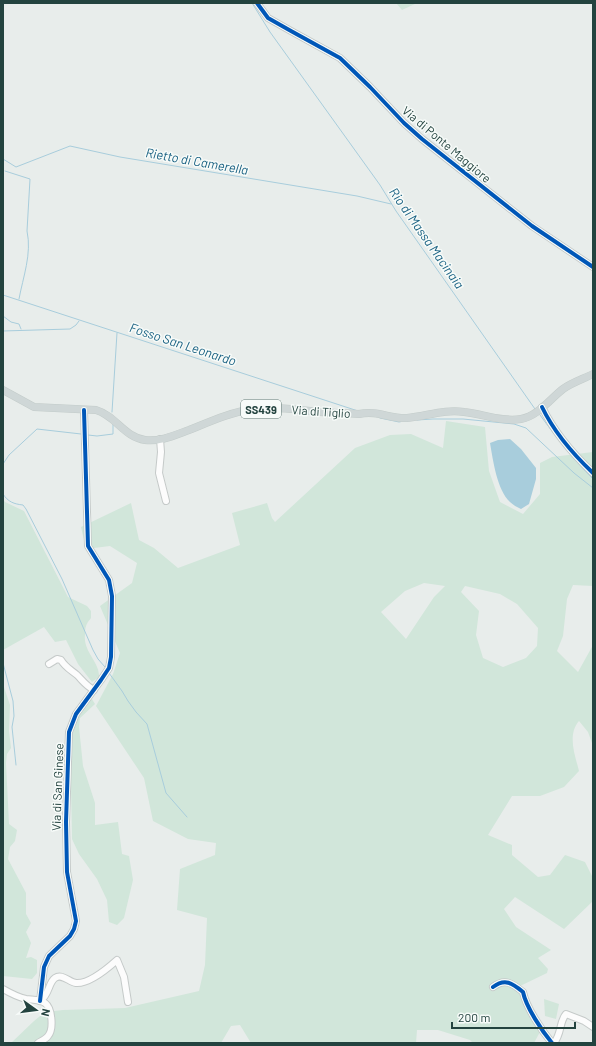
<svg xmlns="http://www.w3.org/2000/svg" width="596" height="1046" font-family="Barlow,sans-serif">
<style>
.green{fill:#d1e6da;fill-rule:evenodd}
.water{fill:#a8cddc}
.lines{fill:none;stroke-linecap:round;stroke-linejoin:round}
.stream{stroke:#a8cddc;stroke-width:1}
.minor-casing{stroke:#c5cac9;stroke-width:8}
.major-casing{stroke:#c3ccca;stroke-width:8}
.minor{stroke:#fcfcfc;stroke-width:6}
.major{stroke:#cfd7d7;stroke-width:7}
.cycleway-casing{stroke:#f7fbf9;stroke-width:6}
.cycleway{stroke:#0057b8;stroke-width:4}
.labels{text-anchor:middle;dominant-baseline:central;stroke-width:3;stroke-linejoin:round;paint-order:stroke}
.shield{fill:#f7fbf9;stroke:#637a77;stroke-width:1}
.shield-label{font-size:11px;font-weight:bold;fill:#23433f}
.street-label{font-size:12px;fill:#23433f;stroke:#f7fbf9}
.water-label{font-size:13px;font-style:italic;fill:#196182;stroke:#f7fbf9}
</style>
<rect width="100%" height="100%" fill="#e8edeb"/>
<g class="green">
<path d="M 396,3 L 417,3 L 402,10 Z"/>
<path d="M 446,421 L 485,427 L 489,471 L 500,502 L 523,514 L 540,494 L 540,463 L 552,457 L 593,452 L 593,586 L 573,585 L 567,599 L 563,636 L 557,651 L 578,672 L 593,645 L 593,746 L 588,732 L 579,721 C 567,735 575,755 579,771 L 564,787 L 540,796 L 512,796 L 488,835 L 512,845 L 512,855 L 538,877 L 550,875 L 565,855 L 585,862 L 593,878 L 593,901 L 564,929 L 515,897 L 504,909 L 516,927 L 551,950 L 538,958 L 548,969 L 547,973 L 516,988 L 521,993 L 541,1030 L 534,1043 L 473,1043 L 470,1040 L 438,1030 L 417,1030 L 416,1043 L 251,1043 L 240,1025 L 231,1026 L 221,1043 L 11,1043 L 34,1021 L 45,1012 L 63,1010 L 125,1008 L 199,991 L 205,965 L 207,918 L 177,910 L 180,869 L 215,855 L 216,843 L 188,839 L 153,821 L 144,778 L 96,706 L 113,674 L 120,653 L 100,606 L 132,583 L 137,563 L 110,546 L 86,549 L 81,527 L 131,503 L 139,540 L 154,548 L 178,568 L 240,545 L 232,513 L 267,503 L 272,518 L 275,522 L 355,448 L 390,435 L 411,434 L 443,448 ZM 424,583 L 445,586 L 434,597 L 406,639 L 381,612 L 405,591 ZM 465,586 L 500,594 L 517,604 L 538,628 L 537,646 L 526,658 L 503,667 L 483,658 L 476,635 L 479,611 L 461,592 Z"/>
<path d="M 3,499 L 5,502 L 24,511 L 68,597 L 87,606 L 91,611 L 91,618 C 86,624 85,627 85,635 C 83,652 100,662 99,677 L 92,682 L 78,664 L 66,640 L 55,642 L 44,627 L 3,650 Z"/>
<path d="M 3,684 L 10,705 L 9,731 L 11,748 L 7,754 L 6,763 L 9,824 L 17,830 L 15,841 L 10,847 L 8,859 L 26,893 L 26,914 L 31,923 L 26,932 L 31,943 L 26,958 L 31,957 L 37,960 L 37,973 L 32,979 L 3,976 Z"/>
<path d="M 90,696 L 95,704 L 80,718 L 79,727 L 83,766 L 95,803 L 95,825 L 118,822 L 122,854 L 129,856 L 133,880 L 124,918 L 117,925 L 109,922 L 107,900 L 97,879 L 79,854 L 72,839 L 70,732 L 75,719 Z"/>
<path d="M 544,999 L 559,1004 L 556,1019 L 545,1016 Z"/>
</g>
<path class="water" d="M 510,439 L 521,449 L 536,468 L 536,479 L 529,504 L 521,509 C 517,507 513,505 510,502 C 497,490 493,460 490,443 L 498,440 Z"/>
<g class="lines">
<g class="stream">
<path d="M 252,3 L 270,32 L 380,185 L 396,211 L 535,409"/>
<path d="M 3,159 L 16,167 L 70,146 L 120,157 L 357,196 L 391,204"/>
<path d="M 5,171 L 30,179 L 27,231 C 32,254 23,277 19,299"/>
<path d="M 3,295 L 358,411"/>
<path d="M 3,316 L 11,322 L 19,324 L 21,329"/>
<path d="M 3,331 L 70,329 L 76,325 L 79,321"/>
<path d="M 112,412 L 117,333"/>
<path d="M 540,415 C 556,437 573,459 593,479"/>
<path d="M 380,418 L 399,422 L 404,421"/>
<path d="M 417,420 L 433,419 L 463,419 L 514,424 L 526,428 L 574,473 L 593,488"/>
<path d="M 88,435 L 97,436 L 113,434 L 113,424"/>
<path d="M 3,464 L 9,455 L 37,429 L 81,434"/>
<path d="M 3,466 L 3,479"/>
<path d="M 3,494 C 8,502 14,504 23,505 L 26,509 L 62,579 L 93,650 L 98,659 L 105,667"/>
<path d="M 3,663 L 13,701 L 14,716 L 12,727 L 16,765"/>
<path d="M 109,673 L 122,691 L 128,701 L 136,712 L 147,724 L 166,793 L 187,817"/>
</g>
<g class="minor-casing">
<g id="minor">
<path d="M 257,3 L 268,18 L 291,31 L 340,58 L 370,87 L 404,123 L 422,139 L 532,226 L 593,267"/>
<path d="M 542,407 C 553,430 574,455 593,473"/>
<path d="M 160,439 L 161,452 L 159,473 L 166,501"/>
<path d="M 49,664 L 57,659 L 61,660 C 65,667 71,670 77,675 C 83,681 86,686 94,690"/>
<path d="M 493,987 C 505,978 512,983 523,992 C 526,1007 542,1031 552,1043"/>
<path d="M 3,989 C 10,993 17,997 26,999 C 32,1000 39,999 45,1003 C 52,1008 54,1029 48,1036 C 46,1039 41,1041 38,1043"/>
<path d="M 40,1001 L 44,967 L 49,956 L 70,936 L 74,929 L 76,921 L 67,872 L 66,822 L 69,732 L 76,714 L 101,680 L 109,668 L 111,657 L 112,596 L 109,580 L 88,546 L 84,410"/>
<path d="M 40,1001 C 50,994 48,983 55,978 C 62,973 69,982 76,983 C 89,984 107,969 117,960 L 124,977 L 128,1002"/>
<path d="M 554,1043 C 562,1033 559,1022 566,1014 L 584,1021 L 593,1027"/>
</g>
</g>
<g class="major-casing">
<path id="major" d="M 3,390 L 34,407 L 96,410 C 116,416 124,437 145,440 C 160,442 175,435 189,430 C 209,422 231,412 253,409 C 275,406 298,410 320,412 C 333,413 346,413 359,414 C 378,410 390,419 407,418 C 427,416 445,409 464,412 C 483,414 502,422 521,419 C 538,416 550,399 563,389 C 571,383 583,379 593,374"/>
</g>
<use href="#minor" class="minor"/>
<use href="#major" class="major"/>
<g class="cycleway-casing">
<g id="cycleway">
<path d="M 257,3 L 268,18 L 291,31 L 340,58 L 370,87 L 404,123 L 422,139 L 532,226 L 593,267"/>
<path d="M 542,407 C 553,430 574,455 593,473"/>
<path d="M 493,987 C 505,978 512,983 523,992 C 526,1007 542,1031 552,1043"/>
<path d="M 40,1001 L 44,967 L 49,956 L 70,936 L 74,929 L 76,921 L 67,872 L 66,822 L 69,732 L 76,714 L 101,680 L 109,668 L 111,657 L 112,596 L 109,580 L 88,546 L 84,410"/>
</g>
</g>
<use href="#cycleway" class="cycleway"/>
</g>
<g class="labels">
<rect class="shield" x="241" y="400" width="40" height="18" rx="3"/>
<g class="shield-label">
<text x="261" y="409">SS439</text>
</g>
<g class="street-label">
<text transform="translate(447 144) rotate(40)">Via di Ponte Maggiore</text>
<text transform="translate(321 411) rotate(4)">Via di Tiglio</text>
<text transform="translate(57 787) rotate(-88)">Via di San Ginese</text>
</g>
<g class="water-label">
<text transform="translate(197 161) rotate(10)">Rietto di Camerella</text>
<text transform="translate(427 238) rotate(55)">Rio di Massa Macinaia</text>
<text transform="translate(183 344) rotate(18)">Fosso San Leonardo</text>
</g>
</g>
<rect width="596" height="1046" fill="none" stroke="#23433f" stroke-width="8"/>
<g transform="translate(36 1010) rotate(104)" stroke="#f7fbf9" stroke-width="3" paint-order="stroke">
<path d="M0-3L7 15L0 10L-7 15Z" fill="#23433f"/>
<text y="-6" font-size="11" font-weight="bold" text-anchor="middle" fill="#23433f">N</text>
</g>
<path d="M452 1022v6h123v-6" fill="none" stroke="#23433f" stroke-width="2"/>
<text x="458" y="1022" font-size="12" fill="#23433f" stroke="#f7fbf9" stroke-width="3" paint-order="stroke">200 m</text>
</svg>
